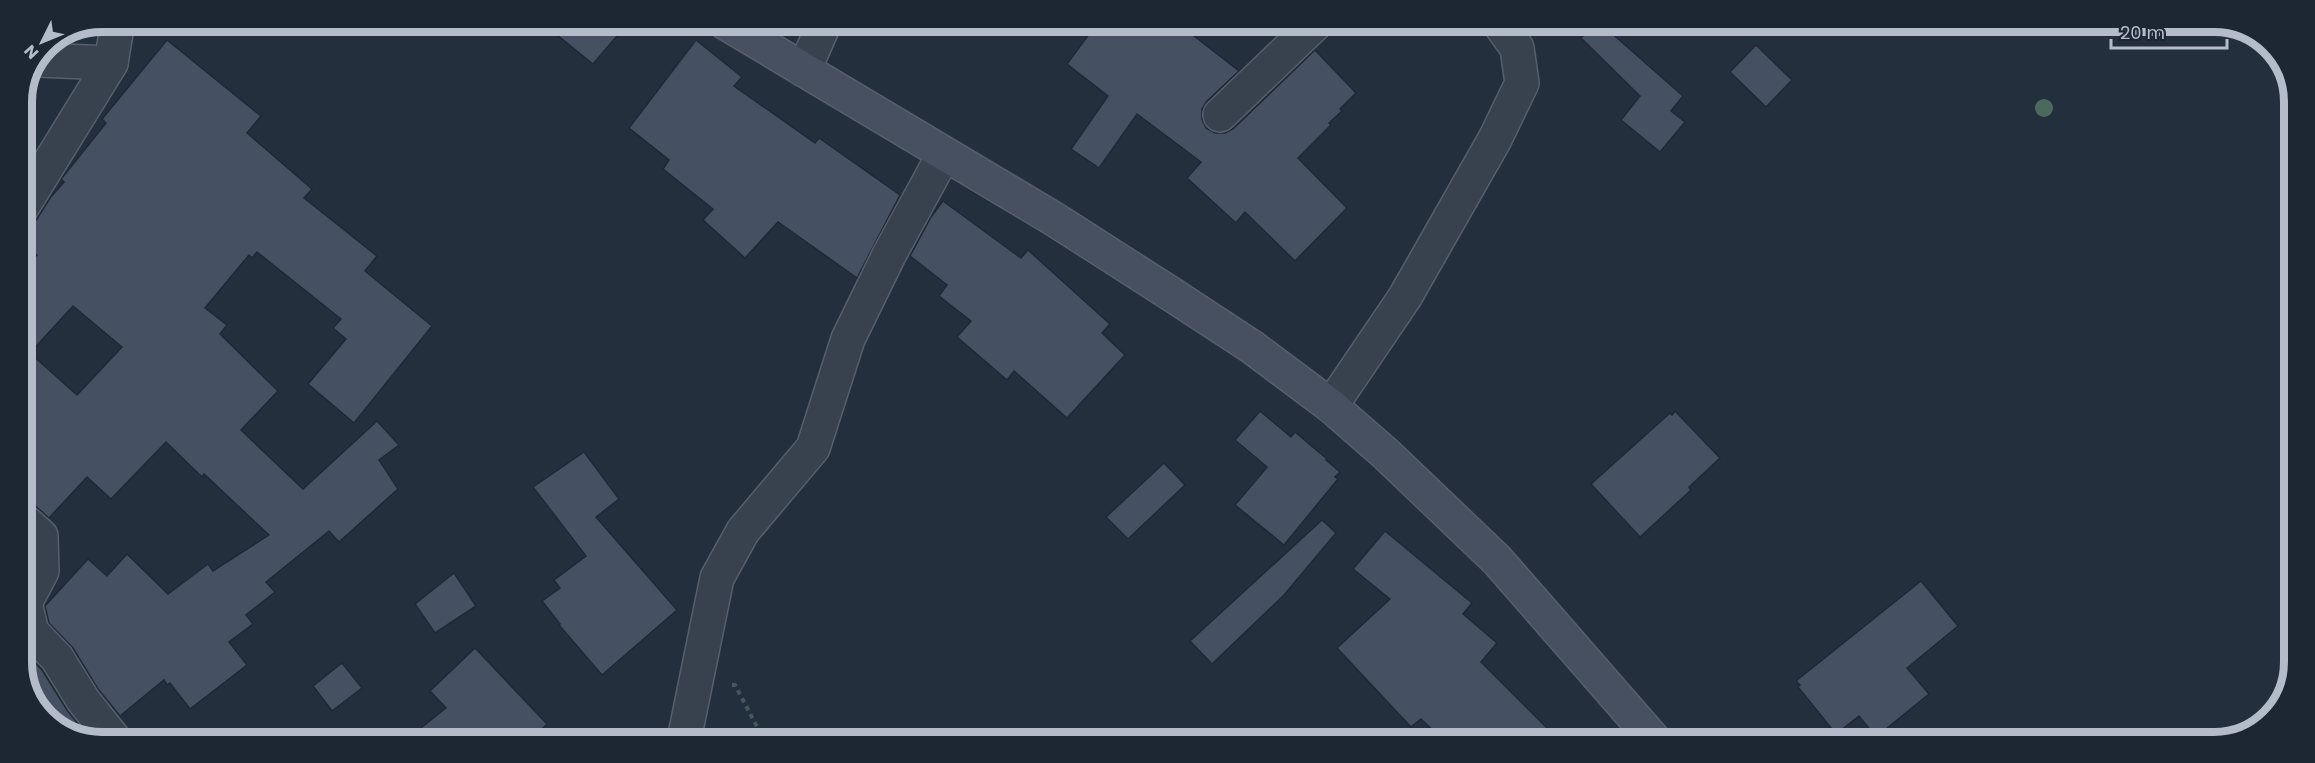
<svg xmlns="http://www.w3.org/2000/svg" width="2315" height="763" font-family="Poppins,sans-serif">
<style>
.building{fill:#455162;stroke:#1f2835;stroke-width:1.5;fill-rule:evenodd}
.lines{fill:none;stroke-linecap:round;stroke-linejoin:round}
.minor-casing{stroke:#565f6c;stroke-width:36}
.secondary-casing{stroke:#565f6c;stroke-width:36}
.path{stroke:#44595c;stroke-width:4;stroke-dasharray:4.5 4.5;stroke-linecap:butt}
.minor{stroke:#38414e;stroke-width:33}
.secondary{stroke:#465061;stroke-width:33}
.tree{fill:#4b6a5d}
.rim{fill:none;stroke:#b4bcc9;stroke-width:8}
</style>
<rect width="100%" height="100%" fill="#242f3e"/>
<g class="building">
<path d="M 541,22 L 629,22 L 593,64 Z"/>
<path d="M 1098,22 L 1176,22 L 1239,71 L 1207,101 L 1202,109 L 1202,119 L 1206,128 L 1215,133 L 1225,133 L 1233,129 L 1315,50 L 1356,93 L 1340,109 L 1342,111 L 1329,123 L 1331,125 L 1298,158 L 1347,208 L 1295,261 L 1245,212 L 1236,223 L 1187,178 L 1201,162 L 1137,114 L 1099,168 L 1071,149 L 1108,96 L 1067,64 Z"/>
<path d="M 1596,23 L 1600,23 L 1683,96 L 1671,111 L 1685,122 L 1660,152 L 1621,120 L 1640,96 L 1581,38 Z"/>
<path d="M 167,40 L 261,116 L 247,133 L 312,189 L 304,198 L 377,256 L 365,271 L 432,326 L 354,423 L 308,384 L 346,339 L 333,328 L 341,319 L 257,252 L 252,258 L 249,255 L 205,308 L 227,325 L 220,334 L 278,391 L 241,430 L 303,489 L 377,421 L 399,445 L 379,460 L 398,489 L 339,542 L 329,531 L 266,582 L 275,592 L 246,615 L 253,624 L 229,642 L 247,665 L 190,709 L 170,683 L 167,685 L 164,680 L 120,716 L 98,689 L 73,648 L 49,623 L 45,606 L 88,559 L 107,576 L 127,554 L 168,594 L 208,564 L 213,571 L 269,535 L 204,474 L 202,477 L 166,442 L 111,499 L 87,477 L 49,518 L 33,504 L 21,500 L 21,272 L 37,255 L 21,241 L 21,232 L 37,219 L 50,198 L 64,182 L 61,179 L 62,178 L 106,123 L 102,119 ZM 73,306 L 122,347 L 77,395 L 30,353 Z"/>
<path d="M 696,40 L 742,77 L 734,86 L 815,143 L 819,138 L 900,195 L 857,278 L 778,222 L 745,258 L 703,220 L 713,209 L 663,169 L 669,160 L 629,128 Z"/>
<path d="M 1756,45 L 1792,80 L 1766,107 L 1730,72 Z"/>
<path d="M 943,201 L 1021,258 L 1028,250 L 1110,324 L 1102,333 L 1125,355 L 1067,418 L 1014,371 L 1007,380 L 957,337 L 971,321 L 939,296 L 947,285 L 910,256 L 931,217 Z"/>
<path d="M 1260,411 L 1291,437 L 1295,432 L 1327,459 L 1326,460 L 1340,472 L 1335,477 L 1338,479 L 1284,545 L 1235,505 L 1267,467 L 1235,440 Z"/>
<path d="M 1675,411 L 1720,458 L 1689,487 L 1691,490 L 1640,537 L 1591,484 L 1670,413 L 1672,415 Z"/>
<path d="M 584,452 L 619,499 L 596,517 L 677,610 L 602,675 L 559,625 L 560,624 L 542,601 L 560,588 L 554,580 L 586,556 L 533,487 Z"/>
<path d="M 1164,463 L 1185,485 L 1128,539 L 1106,517 Z"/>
<path d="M 1322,520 L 1336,533 L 1284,595 L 1212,664 L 1190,641 Z"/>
<path d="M 1385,531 L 1472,603 L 1463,614 L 1497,643 L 1481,662 L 1560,741 L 1444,741 L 1421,719 L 1411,727 L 1337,648 L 1390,599 L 1353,569 Z"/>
<path d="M 454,573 L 476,606 L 435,633 L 415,604 Z"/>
<path d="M 1921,581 L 1958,626 L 1907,668 L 1929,694 L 1876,737 L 1859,716 L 1836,734 L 1798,687 L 1800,685 L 1796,681 Z"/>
<path d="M 21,648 L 42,670 L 67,710 L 90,739 L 80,739 L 38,711 L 21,667 Z"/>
<path d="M 475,648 L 547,724 L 531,740 L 406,740 L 446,708 L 430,691 Z"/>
<path d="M 342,663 L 362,688 L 332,711 L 313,686 Z"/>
</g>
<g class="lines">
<g class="minor-casing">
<g id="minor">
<path d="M 38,60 L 111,63"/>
<path d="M 804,70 L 825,22"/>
<path d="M 1220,115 L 1316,23"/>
<path d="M 21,209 L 111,63 L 118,21"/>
<path d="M 1331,406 L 1405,297 L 1495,139 L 1522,83 L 1517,48 L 1499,23"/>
<path d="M 21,518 L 41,536 L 42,571 L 25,603 L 32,632 L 57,658 L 83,700 L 114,739"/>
<path d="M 684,740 L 717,578 L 743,531 L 813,448 L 848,339 L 889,255 L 944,154"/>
</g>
</g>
<g class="secondary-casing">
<path id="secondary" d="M 724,22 L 1054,219 L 1168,292 L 1252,347 L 1331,406 L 1386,454 L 1497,560 L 1655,741"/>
</g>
<path class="path" d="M 732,685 L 735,685 L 764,740"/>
<use href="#minor" class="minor"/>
<use href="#secondary" class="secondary"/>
</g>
<circle class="tree" cx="2044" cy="108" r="9"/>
<path d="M0 0H2315V763H0ZM102 32H2214A70 70 0 0 1 2284 102V662A70 70 0 0 1 2214 732H102A70 70 0 0 1 32 662V102A70 70 0 0 1 102 32Z" fill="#1d2633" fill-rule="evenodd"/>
<path class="rim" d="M102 32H2214A70 70 0 0 1 2284 102V662A70 70 0 0 1 2214 732H102A70 70 0 0 1 32 662V102A70 70 0 0 1 102 32Z"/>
<g transform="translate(42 42) rotate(227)" stroke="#1d2633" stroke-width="4.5" paint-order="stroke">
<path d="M0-4.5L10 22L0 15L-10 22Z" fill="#b4bcc9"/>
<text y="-9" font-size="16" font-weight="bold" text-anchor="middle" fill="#b4bcc9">N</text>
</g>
<path d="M2111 39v9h116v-9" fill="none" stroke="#b4bcc9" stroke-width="3"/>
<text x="2120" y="39" font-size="18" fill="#b4bcc9" stroke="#1d2633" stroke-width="4.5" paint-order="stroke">20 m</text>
</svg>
